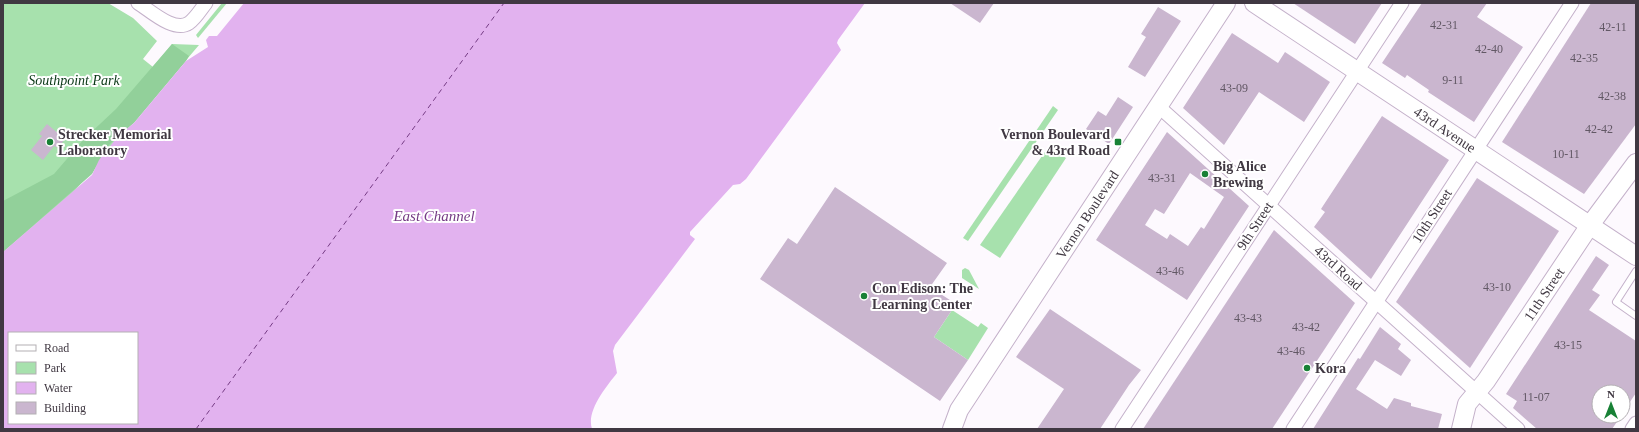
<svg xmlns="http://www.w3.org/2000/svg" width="1639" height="432" font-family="Georgia,serif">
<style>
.green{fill:#a7e1ad}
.forest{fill:#92d09a}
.water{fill:#e2b2ef;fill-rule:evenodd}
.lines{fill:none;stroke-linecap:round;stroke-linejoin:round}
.ferry{stroke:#753b84;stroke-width:1;stroke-dasharray:5 4;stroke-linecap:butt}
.building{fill:#cab6cf;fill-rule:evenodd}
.service-casing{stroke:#c4b1ca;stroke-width:8}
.minor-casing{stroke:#c4b1ca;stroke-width:15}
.secondary-casing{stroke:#c4b1ca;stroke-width:20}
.service{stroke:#fff;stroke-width:6}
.minor{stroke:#fff;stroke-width:13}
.secondary{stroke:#fff;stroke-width:18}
.poi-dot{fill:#188136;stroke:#fff;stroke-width:1.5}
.labels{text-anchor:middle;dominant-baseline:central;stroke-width:4;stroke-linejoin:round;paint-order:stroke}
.number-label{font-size:12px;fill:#625865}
.park-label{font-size:14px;font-style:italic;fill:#093715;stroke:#fff}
.street-label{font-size:14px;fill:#403842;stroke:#fff}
.poi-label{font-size:14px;font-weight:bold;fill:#403842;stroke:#fff;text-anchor:start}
.water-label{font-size:15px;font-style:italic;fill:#753b84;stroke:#fff}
</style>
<rect width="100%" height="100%" fill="#fdf9fe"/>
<g class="green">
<path d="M 3,3 L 108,3 L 133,18 L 157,41 L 143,59 L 153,67 L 172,44 L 199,45 L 72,194 L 3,252 Z"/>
<path d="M 222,3 L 227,3 L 198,38 L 196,35 Z"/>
<path d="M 1053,106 L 1058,110 L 968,241 L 963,238 Z"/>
<path d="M 1049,146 L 1066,158 L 1000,258 L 980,245 Z"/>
<path d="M 965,268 L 969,270 L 979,289 L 962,278 L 962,270 Z"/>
<path d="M 952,310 L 978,327 L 981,323 L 988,328 L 968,360 L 934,337 Z"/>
</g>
<path class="forest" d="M 172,44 L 189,56 L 186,61 L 134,123 L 119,135 L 109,145 L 92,174 L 3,252 L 3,201 L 54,174 L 84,139 L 116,109 Z"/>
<path class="water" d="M 244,3 L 865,3 L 838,40 L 837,43 L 841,50 L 746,179 L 740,184 L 733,185 L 690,232 L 690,235 L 695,239 L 615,345 L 613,351 L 617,373 C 606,387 586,411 592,429 L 3,429 L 3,252 L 92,175 L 99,160 L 119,135 L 134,123 L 186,61 L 208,47 L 206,40 L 209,36 L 217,36 ZM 9,333 L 137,333 L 137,423 L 9,423 Z"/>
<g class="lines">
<path class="ferry" d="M 196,429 L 504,3"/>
</g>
<g class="building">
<path d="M 950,3 L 994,3 L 980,23 Z"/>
<path d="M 1293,3 L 1382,3 L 1355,44 Z"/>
<path d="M 1422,3 L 1487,3 L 1477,17 L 1523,47 L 1474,122 L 1428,92 L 1429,90 L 1407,75 L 1405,78 L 1382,63 Z"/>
<path d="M 1591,3 L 1636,3 L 1636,124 L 1584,194 L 1502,142 Z"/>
<path d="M 1158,7 L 1181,21 L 1145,77 L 1128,67 L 1146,37 L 1141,34 Z"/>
<path d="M 1232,33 L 1278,63 L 1285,52 L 1330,82 L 1304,122 L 1259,92 L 1224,145 L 1183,108 Z"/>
<path d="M 1118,97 L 1133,107 L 1109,144 L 1086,129 L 1098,111 L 1106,116 Z"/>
<path d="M 1382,116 L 1449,160 L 1371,279 L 1314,227 L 1325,212 L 1321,209 Z"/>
<path d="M 47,124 L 65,139 L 58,148 L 54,146 L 43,160 L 31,150 L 42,136 L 39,134 Z"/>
<path d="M 1167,132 L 1249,206 L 1187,300 L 1096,240 ZM 1190,173 L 1224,197 L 1204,229 L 1201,227 L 1188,246 L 1170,234 L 1167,239 L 1145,225 L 1155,209 L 1164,214 Z"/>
<path d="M 1477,178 L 1559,231 L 1470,368 L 1396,302 Z"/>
<path d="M 835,187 L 947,263 L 930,287 L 956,304 L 934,337 L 968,360 L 940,401 L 760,279 L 788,238 L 797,244 Z"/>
<path d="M 1274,230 L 1355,303 L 1272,429 L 1143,429 Z"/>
<path d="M 1596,256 L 1609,265 L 1592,290 L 1600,295 L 1589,310 L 1636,341 L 1636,393 L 1623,412 L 1623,392 L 1599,392 L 1599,416 L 1621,416 L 1612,429 L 1537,429 L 1513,408 L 1517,401 L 1506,394 Z"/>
<path d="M 1050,309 L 1141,370 L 1129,385 L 1100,429 L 1037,429 L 1064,389 L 1016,357 Z"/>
<path d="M 1380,327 L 1401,344 L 1398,349 L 1411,360 L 1401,376 L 1375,360 L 1356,389 L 1387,409 L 1394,398 L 1411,403 L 1411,406 L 1442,414 L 1438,429 L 1313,429 L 1358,358 L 1360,359 Z"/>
</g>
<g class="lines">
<g class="service-casing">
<path id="service" d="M 1636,271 L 1616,302 L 1636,316"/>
</g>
<g class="minor-casing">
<g id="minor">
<path d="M 138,3 C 151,11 174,33 189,23 C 196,18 201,9 206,3"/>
<path d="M 1158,106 L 1518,429"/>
<path d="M 1122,429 L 1402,3"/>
<path d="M 1293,429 L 1572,3"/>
<path d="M 1632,429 L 1636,423"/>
</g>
</g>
<g class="secondary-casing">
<g id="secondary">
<path id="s1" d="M 1254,3 L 1636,256"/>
<path id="s2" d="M 952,429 L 959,410 L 1226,3"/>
<path id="s3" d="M 1461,429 L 1467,404 L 1486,381 L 1590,225 L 1636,163"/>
</g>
</g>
<use href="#service" class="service"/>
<use href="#minor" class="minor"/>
<use href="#secondary" class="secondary"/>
</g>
<g class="poi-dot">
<circle cx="50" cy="142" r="4"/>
<rect x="1114" y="138" width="8" height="8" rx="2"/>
<circle cx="1205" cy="174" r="4"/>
<circle cx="864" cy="296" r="4"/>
<circle cx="1307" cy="368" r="4"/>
</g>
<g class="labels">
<g class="number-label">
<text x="1444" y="25">42-31</text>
<text x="1613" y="27">42-11</text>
<text x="1489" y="49">42-40</text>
<text x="1584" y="58">42-35</text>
<text x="1453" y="80">9-11</text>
<text x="1234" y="88">43-09</text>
<text x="1612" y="96">42-38</text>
<text x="1599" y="129">42-42</text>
<text x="1566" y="154">10-11</text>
<text x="1162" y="178">43-31</text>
<text x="1170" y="271">43-46</text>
<text x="1497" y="287">43-10</text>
<text x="1248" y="318">43-43</text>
<text x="1306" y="327">43-42</text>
<text x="1568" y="345">43-15</text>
<text x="1291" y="351">43-46</text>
<text x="1536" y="397">11-07</text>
</g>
<g class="park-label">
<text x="74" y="80">Southpoint Park</text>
</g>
<g class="street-label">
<text stroke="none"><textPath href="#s1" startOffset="229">43rd Avenue</textPath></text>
<text stroke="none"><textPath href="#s2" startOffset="254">Vernon Boulevard</textPath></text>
<text transform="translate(1432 216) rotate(-57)">10th Street</text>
<text transform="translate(1255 226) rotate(-57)">9th Street</text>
<text transform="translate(1338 268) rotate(42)">43rd Road</text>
<text stroke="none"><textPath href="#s3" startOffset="160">11th Street</textPath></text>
</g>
<g class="poi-label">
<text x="58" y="134">Strecker Memorial<tspan x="58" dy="16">Laboratory</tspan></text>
<text x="1110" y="134" text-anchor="end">Vernon Boulevard<tspan x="1110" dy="16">&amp; 43rd Road</tspan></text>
<text x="1213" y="166">Big Alice<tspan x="1213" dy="16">Brewing</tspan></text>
<text x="872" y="288">Con Edison: The<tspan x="872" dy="16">Learning Center</tspan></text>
<text x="1315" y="368">Kora</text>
</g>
<g class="water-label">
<text x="434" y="216">East Channel</text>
</g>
</g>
<rect width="1639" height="432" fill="none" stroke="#403842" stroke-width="8"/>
<rect x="8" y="332" width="130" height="92" fill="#ffffff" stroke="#b3afb3"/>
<rect x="16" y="345" width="20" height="6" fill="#ffffff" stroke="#b3afb3"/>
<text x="44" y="352" font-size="12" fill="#403842">Road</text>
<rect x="16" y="362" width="20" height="12" fill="#a7e1ad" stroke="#b3afb3"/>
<text x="44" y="372" font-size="12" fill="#403842">Park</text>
<rect x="16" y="382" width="20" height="12" fill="#e2b2ef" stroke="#b3afb3"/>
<text x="44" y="392" font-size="12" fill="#403842">Water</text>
<rect x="16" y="402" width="20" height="12" fill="#cab6cf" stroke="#b3afb3"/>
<text x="44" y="412" font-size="12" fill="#403842">Building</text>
<g transform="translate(1611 404)"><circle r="19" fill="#ffffff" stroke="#b3afb3"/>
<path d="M0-3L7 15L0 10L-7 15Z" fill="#188136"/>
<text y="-6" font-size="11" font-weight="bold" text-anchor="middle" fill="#403842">N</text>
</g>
</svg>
